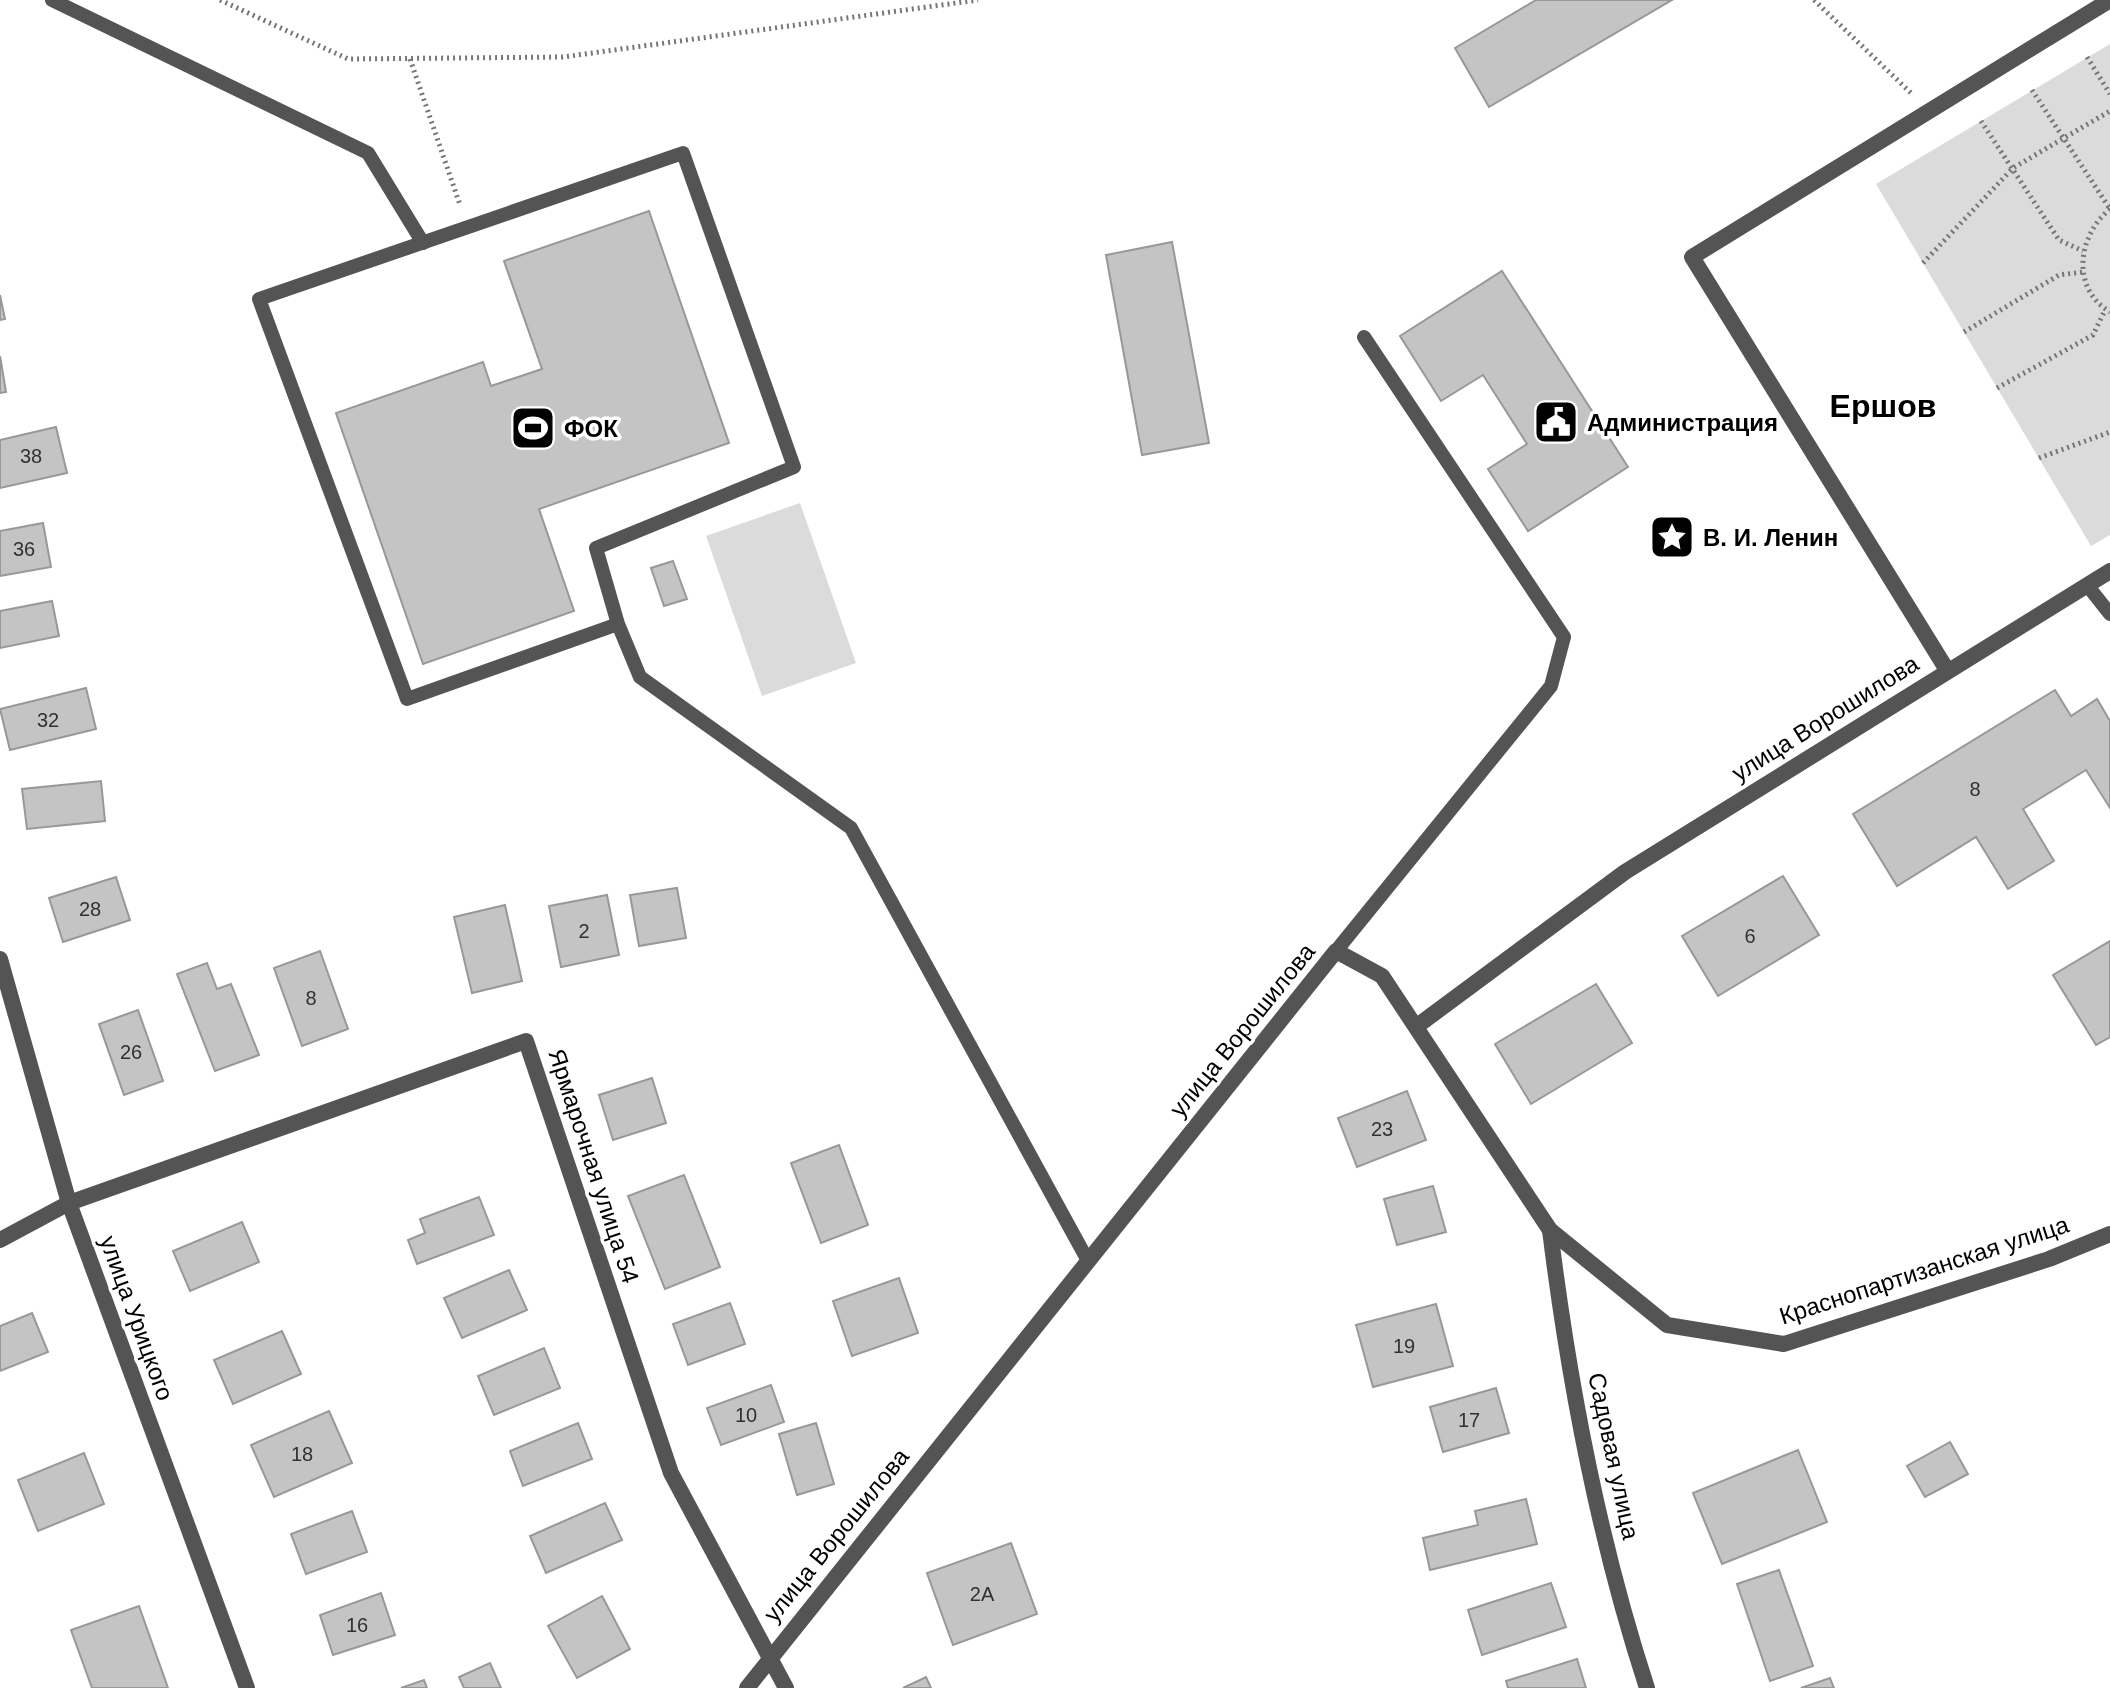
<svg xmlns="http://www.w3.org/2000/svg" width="2110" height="1688" font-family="Helvetica,sans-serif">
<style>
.green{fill:#dbdbdb}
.building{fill:#c4c4c4;stroke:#989898;stroke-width:2}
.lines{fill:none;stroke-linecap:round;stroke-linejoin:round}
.path{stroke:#767676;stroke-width:5;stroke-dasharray:2 4;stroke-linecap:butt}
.service{stroke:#545454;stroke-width:14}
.minor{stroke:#545454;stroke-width:16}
.tertiary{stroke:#545454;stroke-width:16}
.labels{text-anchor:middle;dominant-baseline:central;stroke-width:7;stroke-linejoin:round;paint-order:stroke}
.number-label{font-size:20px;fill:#313131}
.poi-label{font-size:24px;font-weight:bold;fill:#000;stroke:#fff;text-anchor:start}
.street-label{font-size:24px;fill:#000;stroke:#fff}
.district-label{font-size:32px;font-weight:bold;fill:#000;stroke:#fff}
</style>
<rect width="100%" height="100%" fill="#fff"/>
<g class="green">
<path d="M 2110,44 L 2110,535 L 2091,546 L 1876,184 Z"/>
<path d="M 800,503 L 856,663 L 762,696 L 706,536 Z"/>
</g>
<g class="building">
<path d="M 1536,0 L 1672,0 L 1489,107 L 1455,48 Z"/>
<path d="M 649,211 L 729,443 L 539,509 L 574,611 L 423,664 L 336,413 L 483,362 L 491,386 L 542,369 L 504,261 Z"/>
<path d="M 1172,242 L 1209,443 L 1142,455 L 1106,255 Z"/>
<path d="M 1502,271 L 1628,467 L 1528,531 L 1488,469 L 1527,444 L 1483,375 L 1441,401 L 1400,336 Z"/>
<path d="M 0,295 L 5,319 L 0,320 Z"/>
<path d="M 0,356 L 6,392 L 0,393 Z"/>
<path d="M 56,427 L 67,473 L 0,488 L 0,440 Z"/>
<path d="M 43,523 L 51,567 L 0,576 L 0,531 Z"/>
<path d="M 673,561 L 687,599 L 664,606 L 651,568 Z"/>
<path d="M 52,601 L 59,636 L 0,648 L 0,611 Z"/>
<path d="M 86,688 L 96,729 L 10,750 L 0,709 Z"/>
<path d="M 2055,690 L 2071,716 L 2097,699 L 2110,721 L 2110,808 L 2086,770 L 2023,809 L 2054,861 L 2008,889 L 1976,837 L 1897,886 L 1853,814 Z"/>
<path d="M 101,781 L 105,821 L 27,829 L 22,789 Z"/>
<path d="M 1783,876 L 1819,935 L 1718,996 L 1682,936 Z"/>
<path d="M 116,877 L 130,920 L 63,942 L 49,898 Z"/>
<path d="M 677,888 L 686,938 L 639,946 L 630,895 Z"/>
<path d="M 607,895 L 619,955 L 561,967 L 549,906 Z"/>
<path d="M 505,905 L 522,981 L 472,993 L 454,917 Z"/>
<path d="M 2110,941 L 2110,1037 L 2096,1045 L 2053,975 Z"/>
<path d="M 320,951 L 348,1029 L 302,1046 L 274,968 Z"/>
<path d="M 207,963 L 217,989 L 231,984 L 259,1055 L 215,1071 L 177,974 Z"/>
<path d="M 1596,984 L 1632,1043 L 1531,1104 L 1495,1044 Z"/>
<path d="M 138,1010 L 163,1081 L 124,1095 L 99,1024 Z"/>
<path d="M 652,1078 L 666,1123 L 613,1140 L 599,1095 Z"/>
<path d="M 1407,1091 L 1426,1140 L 1357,1167 L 1338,1118 Z"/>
<path d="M 839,1145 L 868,1225 L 821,1243 L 791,1163 Z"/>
<path d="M 684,1175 L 720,1267 L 665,1289 L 628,1196 Z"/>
<path d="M 1433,1186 L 1446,1232 L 1397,1245 L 1384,1199 Z"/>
<path d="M 479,1197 L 494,1235 L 417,1264 L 408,1240 L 425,1233 L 420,1219 Z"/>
<path d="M 242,1222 L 259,1262 L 190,1291 L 173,1251 Z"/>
<path d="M 509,1270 L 527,1310 L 462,1338 L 444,1298 Z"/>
<path d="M 899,1278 L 918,1333 L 852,1356 L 833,1301 Z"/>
<path d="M 730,1303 L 745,1344 L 688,1365 L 673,1324 Z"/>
<path d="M 1436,1304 L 1453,1366 L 1373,1387 L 1356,1325 Z"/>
<path d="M 32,1313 L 48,1352 L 0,1371 L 0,1326 Z"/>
<path d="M 282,1331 L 301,1374 L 233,1404 L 214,1360 Z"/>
<path d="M 544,1348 L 560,1388 L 494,1415 L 478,1376 Z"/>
<path d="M 771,1385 L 784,1422 L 721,1445 L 707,1408 Z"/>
<path d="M 1496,1388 L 1509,1433 L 1443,1452 L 1430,1407 Z"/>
<path d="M 329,1411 L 352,1463 L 274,1497 L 251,1445 Z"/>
<path d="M 578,1423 L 592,1459 L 523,1486 L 510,1451 Z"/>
<path d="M 816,1423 L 834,1484 L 797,1495 L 779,1434 Z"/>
<path d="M 1950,1442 L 1968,1474 L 1925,1497 L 1907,1466 Z"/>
<path d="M 1798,1450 L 1827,1522 L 1722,1564 L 1693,1493 Z"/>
<path d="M 84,1453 L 104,1504 L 38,1531 L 18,1480 Z"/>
<path d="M 1526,1499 L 1537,1544 L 1430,1570 L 1423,1538 L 1478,1525 L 1475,1511 Z"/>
<path d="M 605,1503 L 622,1540 L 546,1573 L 530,1536 Z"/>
<path d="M 352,1511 L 367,1552 L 306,1574 L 291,1534 Z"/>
<path d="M 1011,1543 L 1037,1614 L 953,1645 L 927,1573 Z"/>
<path d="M 1779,1570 L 1813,1666 L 1770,1681 L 1737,1584 Z"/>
<path d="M 1551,1583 L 1566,1627 L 1482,1655 L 1468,1610 Z"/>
<path d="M 381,1593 L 395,1635 L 333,1655 L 320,1615 Z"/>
<path d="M 602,1596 L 630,1649 L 577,1678 L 548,1626 Z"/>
<path d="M 139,1606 L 168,1688 L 92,1688 L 71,1630 Z"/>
<path d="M 1577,1659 L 1586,1688 L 1508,1688 L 1506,1681 Z"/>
<path d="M 490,1663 L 501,1688 L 464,1688 L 459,1677 Z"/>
<path d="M 926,1677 L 931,1688 L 903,1688 Z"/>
<path d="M 1830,1678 L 1834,1688 L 1801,1688 Z"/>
<path d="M 424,1680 L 427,1688 L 401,1688 Z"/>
</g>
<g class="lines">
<g class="path">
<path d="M 220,0 L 348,59 L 563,57 L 978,0"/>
<path d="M 1814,0 L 1911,93"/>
<path d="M 2087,57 L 2110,94"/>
<path d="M 410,59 L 460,205"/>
<path d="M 2032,90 L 2110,209"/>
<path d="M 1981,121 L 2059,240 L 2083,251"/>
<path d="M 2110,209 C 2078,235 2070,288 2110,312"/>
<path d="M 1923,263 L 2013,168 L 2110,111"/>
<path d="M 1964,332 L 2059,275 L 2083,272"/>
<path d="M 1997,388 L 2093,335 L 2105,310"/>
<path d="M 2039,458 L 2110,432"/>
</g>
<g class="service">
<path d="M 52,0 L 368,153 L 423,243"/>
<path d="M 2087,585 L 2110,614"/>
<path d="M 618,624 L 407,699 L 259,299 L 683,153 L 794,467 L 596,548 L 618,624 L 640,677 L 851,828 L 1087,1259"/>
<path d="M 1336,951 L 1551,686 L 1564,637 L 1364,337"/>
</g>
<g class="minor">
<path d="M 1947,670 L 1692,257 L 2110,0"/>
<path d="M 1417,1026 L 1625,872 L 2110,571"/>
<path d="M 1550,1230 C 1569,1384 1599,1541 1647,1688"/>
<path d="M 0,1240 L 69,1203 L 526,1041 L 671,1473 L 786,1688"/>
</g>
<g class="tertiary">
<path d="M 0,959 L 69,1203 L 247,1688"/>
<path d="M 747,1688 L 1336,951 L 1382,976 L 1550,1230 L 1667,1325 L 1784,1344 L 2049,1259 L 2110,1234"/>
</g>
</g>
<defs>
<g id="civic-square" transform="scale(2.3)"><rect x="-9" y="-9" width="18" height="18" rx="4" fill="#000" stroke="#fff"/><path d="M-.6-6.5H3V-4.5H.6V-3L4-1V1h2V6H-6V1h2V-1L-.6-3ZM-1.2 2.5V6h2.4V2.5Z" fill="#fff"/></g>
<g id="stadium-square" transform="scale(2.3)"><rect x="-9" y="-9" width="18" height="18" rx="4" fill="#000" stroke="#fff"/><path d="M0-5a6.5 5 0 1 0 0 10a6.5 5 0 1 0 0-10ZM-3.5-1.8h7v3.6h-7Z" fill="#fff"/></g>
<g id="sight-square" transform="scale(2.3)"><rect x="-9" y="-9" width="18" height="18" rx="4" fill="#000" stroke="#fff"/><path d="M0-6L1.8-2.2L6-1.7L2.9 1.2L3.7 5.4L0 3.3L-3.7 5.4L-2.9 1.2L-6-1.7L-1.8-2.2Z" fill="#fff"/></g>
</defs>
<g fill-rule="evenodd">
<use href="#civic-square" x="1556" y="422"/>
<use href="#stadium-square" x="533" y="428"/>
<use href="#sight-square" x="1672" y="537"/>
</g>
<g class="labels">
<g class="number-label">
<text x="31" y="456">38</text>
<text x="24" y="549">36</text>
<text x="48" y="720">32</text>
<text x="1975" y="789">8</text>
<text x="90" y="909">28</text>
<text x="584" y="931">2</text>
<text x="1750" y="936">6</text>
<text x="311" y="998">8</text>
<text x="131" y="1052">26</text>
<text x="1382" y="1129">23</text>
<text x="1404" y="1346">19</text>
<text x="746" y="1415">10</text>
<text x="1469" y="1420">17</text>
<text x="302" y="1454">18</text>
<text x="982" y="1594">2А</text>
<text x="357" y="1625">16</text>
</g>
<g class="poi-label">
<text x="1587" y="422">Администрация</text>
<text x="564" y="428">ФОК</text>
<text x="1703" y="537">В. И. Ленин</text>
</g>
<g class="street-label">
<text transform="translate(1825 718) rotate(-32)">улица Ворошилова</text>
<text transform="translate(1242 1030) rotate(-51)">улица Ворошилова</text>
<text transform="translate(594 1166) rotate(72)">Ярмарочная улица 54</text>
<text transform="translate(1924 1270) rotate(-18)">Краснопартизанская улица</text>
<text transform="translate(137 1318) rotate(70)">улица Урицкого</text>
<text transform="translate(1614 1456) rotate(78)">Садовая улица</text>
<text transform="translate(836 1535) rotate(-51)">улица Ворошилова</text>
</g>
<g class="district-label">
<text x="1883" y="406">Ершов</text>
</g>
</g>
</svg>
